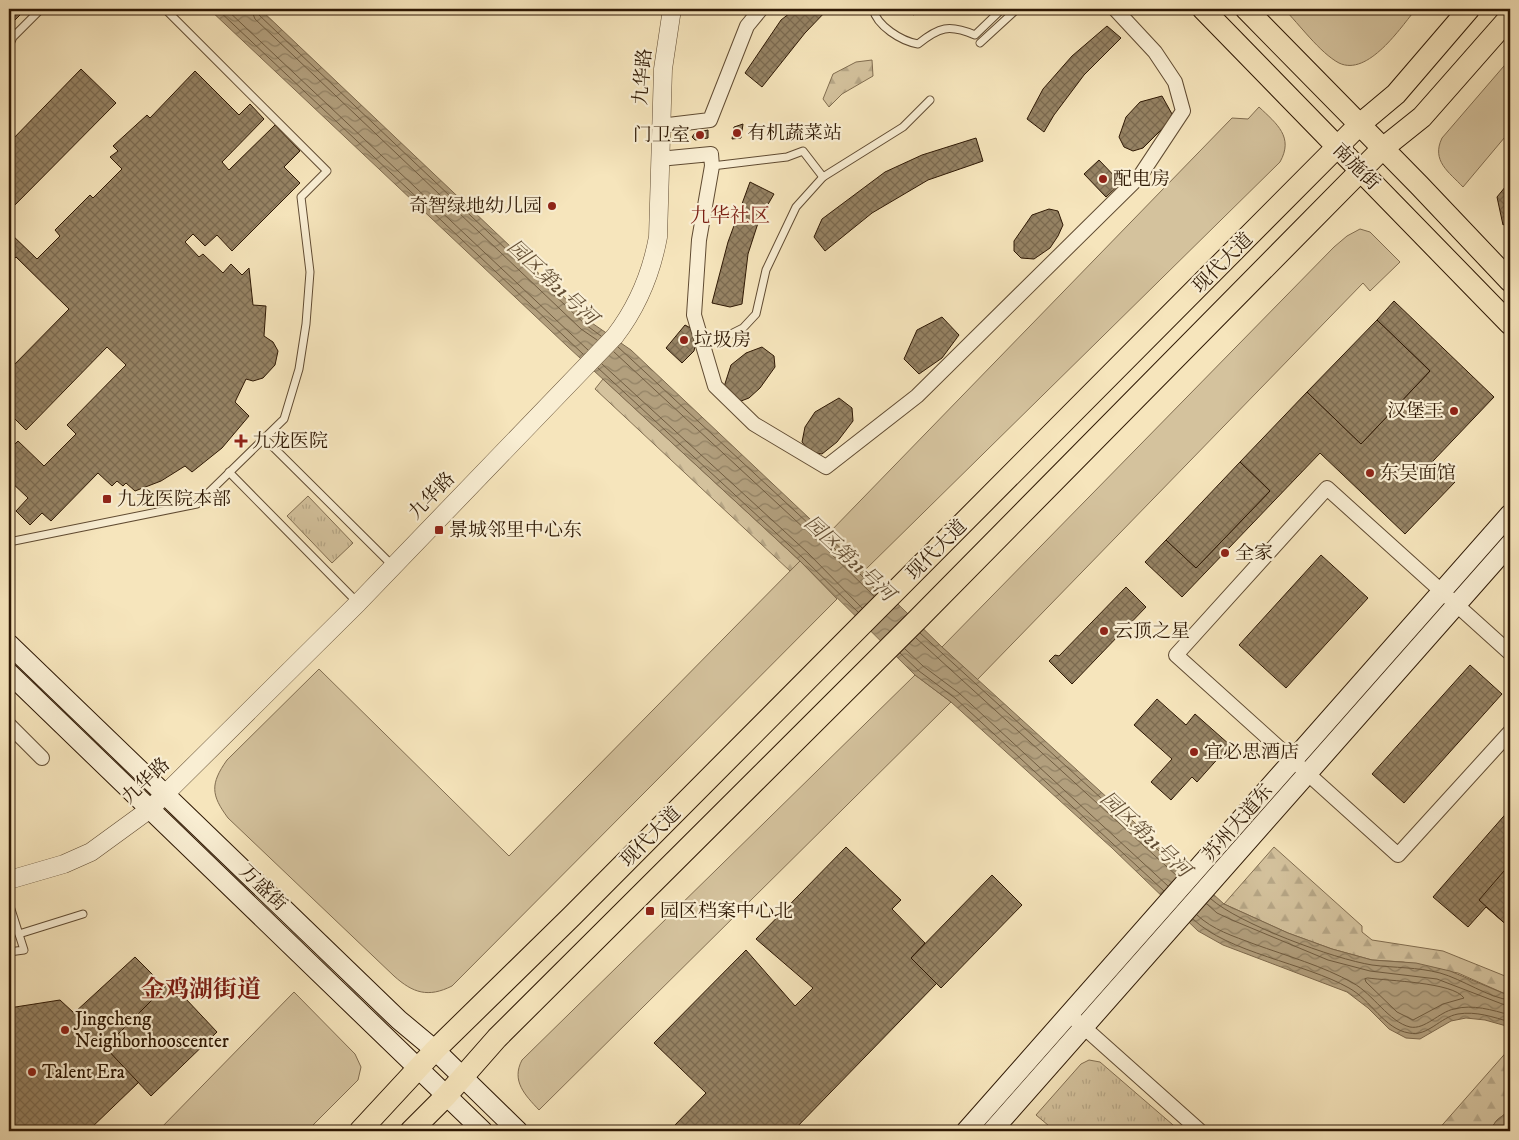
<svg xmlns="http://www.w3.org/2000/svg" width="1519" height="1140" font-family="'IM FELL DW Pica','Noto Serif SC',serif">
<style>
.grass{fill:url(#grass-tufts);stroke:#816d50}
.forest{fill:url(#forest-firs);stroke:#816d50}
.park{fill:#d4c29d;stroke:#816d50}
.water{fill:url(#water-waves);stroke:#7d694d}
.lines{fill:none;stroke-linecap:round;stroke-linejoin:round}
.shore{stroke:#705c40;stroke-width:1}
.building{fill:url(#building-cross-hatch);stroke:#2e1804}
.service-casing{stroke:#604b32;stroke-width:9}
.minor-casing{stroke:#604b32;stroke-width:16}
.tertiary-casing{stroke:#604b32;stroke-width:19}
.secondary-casing{stroke:#2e1804;stroke-width:21}
.primary-casing{stroke:#2e1804;stroke-width:23}
.service{stroke:#f9eed3;stroke-width:7}
.minor{stroke:#f9eed3;stroke-width:14}
.tertiary{stroke:#f9eed3;stroke-width:18}
.secondary{stroke:#f9eed3;stroke-width:19}
.primary{stroke:#f6e5bc;stroke-width:21}
.poi-dot{fill:#8f2418;stroke:#f9eed3;stroke-width:2}
.labels{text-anchor:middle;dominant-baseline:central;stroke-width:4.5;stroke-linejoin:round;paint-order:stroke}
.street-label{font-size:19px;fill:#2e1804;stroke:#f9eed3}
.poi-label{font-size:19px;fill:#2e1804;stroke:#f9eed3;text-anchor:start}
.neighbourhood-label{font-size:20px;fill:#7a1f14;stroke:#f9eed3}
.water-label{font-size:20px;font-style:italic;fill:#634e34;stroke:#f9eed3}
.district-label{font-size:24px;font-weight:bold;fill:#7a1f14;stroke:#f9eed3}
</style>
<defs>
<pattern id="grass-tufts" width="24" height="20" patternUnits="userSpaceOnUse" patternTransform="scale(1.25)"><rect width="24" height="20" fill="#d4c29d"/><path d="M3 7l-1-3M5 7V3M7 7l1-3M15 17l-1-3M17 17v-4M19 17l1-3" fill="none" stroke="#b6a686"/></pattern>
<pattern id="forest-firs" width="22" height="20" patternUnits="userSpaceOnUse" patternTransform="scale(1.25)"><rect width="22" height="20" fill="#d4c29d"/><path d="M5 1l3.5 6h-7zM16 11l3.5 6h-7z" fill="#b6a686"/></pattern>
<pattern id="water-waves" width="16" height="10" patternUnits="userSpaceOnUse" patternTransform="scale(1.25)"><rect width="16" height="10" fill="#b29f7d"/><path d="M0 5q4-4 8 0t8 0" fill="none" stroke="#918164"/></pattern>
<pattern id="building-cross-hatch" width="8" height="8" patternUnits="userSpaceOnUse" patternTransform="scale(1.25)"><rect width="8" height="8" fill="#968364"/><path d="M0 0l8 8M0 8l8-8" fill="none" stroke="#7b6a50"/></pattern>
</defs>
<rect width="100%" height="100%" fill="#f6e5bc"/>
<filter id="stains"><feTurbulence type="fractalNoise" baseFrequency=".004" numOctaves="4"/><feColorMatrix values="0 0 0 0 .2 0 0 0 0 .09 0 0 0 0 .02 0 0 0 .5 -.17"/></filter>
<radialGradient id="worn" r=".72"><stop offset=".6" stop-color="#630" stop-opacity="0"/><stop offset="1" stop-color="#630" stop-opacity=".3"/></radialGradient>
<g class="grass">
<path d="M 308,496 L 353,543 L 332,563 L 287,516 Z"/>
<path d="M 1089,1060 L 1100,1062 L 1180,1131 L 1055,1131 L 1036,1115 L 1081,1064 Z"/>
</g>
<g class="forest">
<path d="M 872,60 L 873,76 L 842,94 L 829,107 L 823,99 L 833,74 L 856,62 Z"/>
<path d="M 603,379 L 800,561 L 790,571 L 595,389 Z"/>
<path d="M 1274,847 L 1362,926 L 1362,932 L 1372,940 L 1443,951 L 1510,978 L 1510,996 L 1458,973 L 1403,962 L 1372,960 L 1332,949 L 1288,933 L 1224,904 Z"/>
<path d="M 1510,1048 L 1510,1110 L 1497,1120 L 1489,1131 L 1437,1131 Z"/>
</g>
<g class="park">
<path d="M 1284,9 L 1416,9 C 1401,27 1368,77 1339,63 C 1320,53 1299,24 1284,9 Z"/>
<path d="M 1510,59 L 1510,131 L 1463,187 C 1449,172 1431,161 1442,138 Z"/>
<path d="M 1259,107 C 1277,124 1294,137 1280,162 L 864,571 L 827,535 L 1232,118 L 1248,119 Z"/>
<path d="M 1360,229 L 1370,232 L 1400,262 L 1370,291 L 1363,283 L 977,680 L 942,647 L 1334,247 L 1347,236 Z"/>
<path d="M 800,561 L 837,599 L 452,986 C 428,998 413,993 394,976 L 228,818 C 211,795 210,784 227,760 L 319,669 L 509,856 Z"/>
<path d="M 915,675 L 951,702 L 539,1110 C 525,1095 511,1081 522,1060 Z"/>
<path d="M 294,992 L 355,1054 L 361,1067 L 358,1080 L 307,1131 L 158,1131 Z"/>
</g>
<g class="water">
<path d="M 209,9 L 260,9 L 589,321 L 631,350 L 827,535 L 942,647 L 1224,904 L 1288,933 L 1332,949 L 1372,960 L 1416,963 L 1450,971 L 1510,996 L 1510,1027 L 1485,1020 L 1466,1018 L 1451,1021 L 1420,1039 L 1406,1038 L 1389,1029 L 1368,1008 L 1347,992 L 1223,945 L 1198,931 L 1112,848 L 951,702 L 915,675 L 800,561 L 567,346 Z"/>
<path d="M 1510,1110 L 1510,1131 L 1489,1131 L 1497,1120 Z"/>
</g>
<g class="lines">
<g class="shore">
<path d="M 217,9 L 583,354"/>
<path d="M 226,9 L 588,350"/>
<path d="M 251,9 L 255,19 L 581,329 L 597,340"/>
<path d="M 257,9 L 259,15 L 586,325 L 601,336"/>
<path d="M 618,347 L 824,538 L 878,592"/>
<path d="M 614,352 L 820,543 L 874,596"/>
<path d="M 602,364 L 808,553 L 862,608"/>
<path d="M 598,368 L 803,558 L 858,612"/>
<path d="M 920,633 L 1181,871"/>
<path d="M 916,638 L 1177,876"/>
<path d="M 905,649 L 923,666 L 959,693 L 1168,886"/>
<path d="M 900,653 L 919,671 L 955,698 L 1164,891"/>
<path d="M 1211,899 C 1239,924 1334,959 1372,965 C 1395,968 1417,967 1440,973 C 1462,979 1489,998 1510,1000"/>
<path d="M 1207,904 L 1217,913 L 1232,920 L 1328,960 L 1370,971 L 1437,979 L 1510,1007"/>
<path d="M 1197,915 C 1213,930 1233,936 1254,944 C 1287,956 1323,966 1353,983 C 1373,994 1389,1022 1410,1027 C 1425,1030 1439,1012 1454,1009 C 1473,1004 1492,1010 1510,1015"/>
<path d="M 1193,919 C 1228,953 1305,963 1349,988 C 1371,1000 1384,1029 1409,1033 C 1428,1037 1440,1017 1458,1014 C 1476,1011 1493,1017 1510,1022"/>
<path d="M 1368,978 C 1388,981 1453,982 1464,998 L 1443,1004 L 1413,1020 L 1397,1012 L 1366,982 L 1365,979 Z"/>
</g>
</g>
<g class="building">
<path d="M 9,9 L 26,9 L 9,26 Z"/>
<path d="M 795,9 L 828,9 L 805,33 L 762,87 L 745,73 L 781,20 Z"/>
<path d="M 907,9 L 923,9 L 913,15 Z"/>
<path d="M 1107,26 L 1121,38 L 1084,75 L 1054,115 L 1044,132 L 1027,119 L 1043,89 L 1072,56 Z"/>
<path d="M 81,69 L 116,103 L 9,211 L 9,143 Z"/>
<path d="M 195,71 L 239,115 L 250,104 L 264,119 L 222,162 L 229,170 L 275,125 L 300,151 L 284,167 L 300,183 L 232,251 L 217,235 L 205,246 L 193,234 L 185,242 L 199,257 L 203,254 L 223,273 L 231,264 L 242,275 L 249,268 L 253,305 L 266,306 L 264,336 L 273,342 L 278,351 L 275,365 L 263,378 L 253,381 L 246,379 L 235,402 L 249,416 L 222,448 L 192,472 L 185,466 L 161,481 L 135,491 L 126,483 L 123,486 L 117,481 L 112,486 L 98,473 L 51,521 L 42,513 L 30,525 L 16,511 L 28,498 L 9,480 L 9,450 L 18,441 L 44,466 L 76,434 L 67,425 L 126,365 L 107,347 L 26,430 L 9,413 L 9,370 L 69,309 L 16,257 L 11,262 L 9,259 L 9,232 L 37,259 L 60,236 L 55,230 L 90,195 L 93,198 L 122,169 L 110,157 L 118,151 L 113,146 L 147,115 L 150,118 Z"/>
<path d="M 1162,96 L 1172,114 L 1167,124 L 1143,148 L 1133,151 L 1124,147 L 1119,137 L 1126,117 L 1140,102 Z"/>
<path d="M 743,124 L 741,138 L 732,139 L 734,127 Z"/>
<path d="M 708,130 L 708,138 L 695,140 L 692,137 L 695,133 Z"/>
<path d="M 976,138 L 983,161 L 928,180 L 872,213 L 825,251 L 814,237 L 822,219 L 885,172 L 922,155 Z"/>
<path d="M 1099,160 L 1121,183 L 1106,197 L 1084,174 Z"/>
<path d="M 1510,181 L 1510,221 L 1503,225 L 1497,197 Z"/>
<path d="M 750,182 L 774,194 L 759,220 L 748,254 L 742,304 L 730,307 L 712,303 L 728,242 Z"/>
<path d="M 1049,209 L 1058,211 L 1063,225 L 1058,236 L 1050,248 L 1034,259 L 1021,258 L 1014,251 L 1014,241 L 1032,215 Z"/>
<path d="M 1394,301 L 1494,397 L 1433,461 L 1455,482 L 1405,534 L 1320,453 L 1182,597 L 1145,562 L 1166,540 L 1196,568 L 1270,491 L 1240,462 L 1307,392 L 1361,444 L 1430,371 L 1377,320 Z"/>
<path d="M 942,317 L 959,335 L 942,358 L 919,374 L 904,359 L 917,330 Z"/>
<path d="M 1377,320 L 1430,371 L 1361,444 L 1307,392 Z"/>
<path d="M 685,325 L 698,332 L 694,351 L 682,363 L 666,348 Z"/>
<path d="M 762,347 L 774,356 L 775,367 L 760,388 L 749,398 L 741,401 L 722,393 L 731,365 L 746,353 Z"/>
<path d="M 839,398 L 852,408 L 853,421 L 837,442 L 822,454 L 810,452 L 802,442 L 805,427 L 815,412 Z"/>
<path d="M 1240,462 L 1270,491 L 1196,568 L 1166,540 Z"/>
<path d="M 1321,555 L 1368,598 L 1286,688 L 1239,645 Z"/>
<path d="M 1126,587 L 1146,607 L 1072,684 L 1049,661 L 1055,655 L 1059,656 Z"/>
<path d="M 1470,665 L 1502,694 L 1404,803 L 1372,774 Z"/>
<path d="M 1157,699 L 1186,725 L 1195,714 L 1230,745 L 1197,782 L 1192,777 L 1171,800 L 1151,782 L 1172,759 L 1134,725 Z"/>
<path d="M 1510,809 L 1510,928 L 1486,907 L 1468,927 L 1433,897 Z"/>
<path d="M 846,847 L 901,900 L 892,909 L 925,943 L 911,958 L 937,983 L 793,1131 L 678,1131 L 674,1126 L 706,1093 L 654,1043 L 746,950 L 795,1006 L 813,988 L 756,939 Z"/>
<path d="M 1510,864 L 1510,928 L 1479,900 Z"/>
<path d="M 992,875 L 1022,905 L 941,988 L 911,958 Z"/>
<path d="M 135,957 L 165,987 L 105,1047 L 139,1082 L 88,1131 L 9,1131 L 9,1008 L 60,1000 L 74,1013 Z"/>
<path d="M 170,982 L 217,1032 L 151,1096 L 105,1047 Z"/>
</g>
<g class="lines">
<g class="service-casing">
<g id="service">
<path d="M 873,9 C 877,26 901,41 918,44 C 939,27 949,24 975,35 L 1002,9"/>
<path d="M 980,43 L 1017,9"/>
<path d="M 9,46 L 13,37 L 41,9"/>
<path d="M 712,166 L 787,157 L 803,151 L 823,177 L 903,127 L 930,100"/>
<path d="M 703,342 L 729,335 L 743,328 L 756,314 L 766,270 L 796,207 L 823,177"/>
<path d="M 264,438 L 393,566"/>
<path d="M 229,472 L 357,602"/>
<path d="M 9,542 L 197,504 L 284,419 L 299,369 L 306,324 L 310,272 L 301,197 L 327,171 L 165,9"/>
<path d="M 9,903 L 24,950 L 9,952"/>
<path d="M 19,934 L 83,914"/>
</g>
</g>
<g class="minor-casing">
<g id="minor">
<path d="M 660,126 L 710,120 L 747,26 L 761,9"/>
<path d="M 659,159 L 711,154 L 712,166 L 699,240 L 694,315 L 715,386 L 754,424 L 826,467 L 917,396 L 1140,176 L 1183,111 L 1175,82 L 1155,52 L 1115,9"/>
<path d="M 1510,653 L 1327,488 L 1176,655 L 1398,855 L 1510,732"/>
<path d="M 9,725 L 42,758"/>
<path d="M 1069,1014 L 1200,1131"/>
</g>
</g>
<g class="tertiary-casing">
<path id="tertiary" d="M 9,880 L 64,864 L 91,852 L 150,809 L 358,603 L 615,336 C 638,306 651,275 658,237 L 663,69 L 672,9"/>
</g>
<g class="secondary-casing">
<g id="secondary">
<path d="M 9,644 L 399,1020 L 435,1050 L 518,1131"/>
<path d="M 9,673 L 483,1131"/>
<path d="M 966,1131 L 1510,514"/>
<path d="M 992,1131 L 1510,544"/>
</g>
</g>
<g class="primary-casing">
<g id="primary">
<path d="M 1203,9 L 1510,324"/>
<path d="M 1246,9 L 1419,185 L 1510,281"/>
<path d="M 360,1131 L 435,1050 L 572,916 L 1359,125 L 1396,94 L 1469,9"/>
<path d="M 411,1131 L 446,1096 L 497,1038 L 917,620 L 1382,149 L 1422,117 L 1510,17"/>
</g>
</g>
<use href="#service" class="service"/>
<use href="#minor" class="minor"/>
<use href="#tertiary" class="tertiary"/>
<use href="#secondary" class="secondary"/>
<use href="#primary" class="primary"/>
</g>
<g class="poi-dot">
<circle cx="737" cy="133" r="5"/>
<circle cx="700" cy="135" r="5"/>
<circle cx="1103" cy="179" r="5"/>
<circle cx="552" cy="206" r="5"/>
<circle cx="684" cy="340" r="5"/>
<circle cx="1454" cy="411" r="5"/>
<path d="M238.5 433.5h5v5h5v5h-5v5h-5v-5h-5v-5h5z"/>
<circle cx="1370" cy="473" r="5"/>
<rect x="102" y="494" width="10" height="10" rx="2.5"/>
<rect x="434" y="525" width="10" height="10" rx="2.5"/>
<circle cx="1225" cy="553" r="5"/>
<circle cx="1104" cy="631" r="5"/>
<circle cx="1194" cy="752" r="5"/>
<rect x="645" y="906" width="10" height="10" rx="2.5"/>
<circle cx="65" cy="1030" r="5"/>
<circle cx="32" cy="1072" r="5"/>
</g>
<g class="labels">
<g class="street-label">
<text transform="translate(643 77) rotate(-85)">九华路</text>
<text transform="translate(1356 167) rotate(45)">南施街</text>
<text transform="translate(1223 263) rotate(-45)">现代大道</text>
<text transform="translate(432 496) rotate(-46)">九华路</text>
<text transform="translate(937 550) rotate(-45)">现代大道</text>
<text transform="translate(146 781) rotate(-43)">九华路</text>
<text transform="translate(1238 823) rotate(-49)">苏州大道东</text>
<text transform="translate(651 837) rotate(-45)">现代大道</text>
<text transform="translate(263 888) rotate(44)">万盛街</text>
</g>
<g class="poi-label">
<text x="747" y="133">有机蔬菜站</text>
<text x="690" y="135" text-anchor="end">门卫室</text>
<text x="1113" y="179">配电房</text>
<text x="542" y="206" text-anchor="end">奇智绿地幼儿园</text>
<text x="694" y="340">垃圾房</text>
<text x="1444" y="411" text-anchor="end">汉堡王</text>
<text x="252" y="441">九龙医院</text>
<text x="1380" y="473">东吴面馆</text>
<text x="117" y="499">九龙医院本部</text>
<text x="449" y="530">景城邻里中心东</text>
<text x="1235" y="553">全家</text>
<text x="1114" y="631">云顶之星</text>
<text x="1204" y="752">宜必思酒店</text>
<text x="660" y="911">园区档案中心北</text>
<text x="75" y="1019">Jingcheng<tspan x="75" dy="22">Neighborhooscenter</tspan></text>
<text x="42" y="1072">Talent Era</text>
</g>
<g class="neighbourhood-label">
<text x="730" y="216">九华社区</text>
</g>
<g class="water-label">
<text transform="translate(552 283) rotate(43)">园区第21号河</text>
<text transform="translate(849 559) rotate(43)">园区第21号河</text>
<text transform="translate(1145 835) rotate(43)">园区第21号河</text>
</g>
<g class="district-label">
<text x="201" y="990">金鸡湖街道</text>
</g>
</g>
<rect width="1519" height="1140" fill="none" stroke="#f6e5bc" stroke-width="30"/>
<rect x="10" y="10" width="1499" height="1120" fill="none" stroke="#2e1804" stroke-width="2.5"/>
<rect x="15" y="15" width="1489" height="1110" fill="none" stroke="#2e1804"/>
<rect width="100%" height="100%" filter="url(#stains)"/>
<rect width="100%" height="100%" fill="url(#worn)"/>
</svg>
